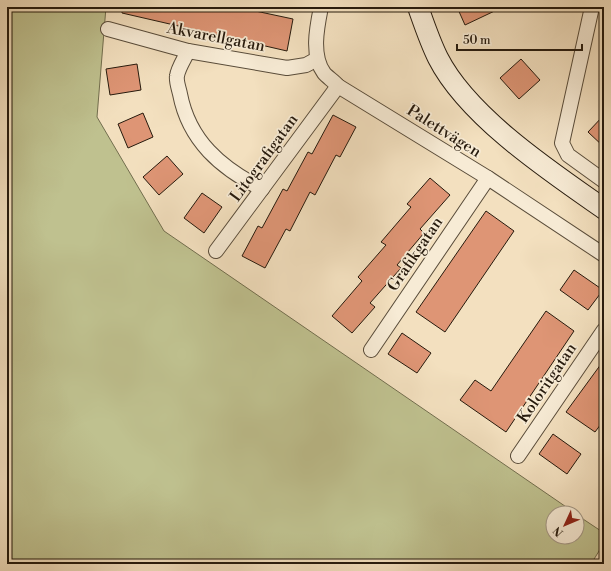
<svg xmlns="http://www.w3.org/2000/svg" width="611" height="571" font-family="'Libre Bodoni',serif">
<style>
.green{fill:#bfc18f;stroke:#726e4e}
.building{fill:#de9575;stroke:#261a0d}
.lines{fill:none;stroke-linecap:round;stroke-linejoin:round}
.street-casing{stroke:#594c3a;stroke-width:16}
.secondary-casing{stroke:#261a0d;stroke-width:22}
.street{stroke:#f7ebd5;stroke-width:14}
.secondary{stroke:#f7ebd5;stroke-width:20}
.labels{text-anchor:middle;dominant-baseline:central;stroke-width:3.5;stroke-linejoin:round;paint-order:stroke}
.street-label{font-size:16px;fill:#261a0d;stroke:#f7ebd5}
</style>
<rect width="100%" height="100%" fill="#f3e0bf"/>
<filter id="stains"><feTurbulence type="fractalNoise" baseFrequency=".005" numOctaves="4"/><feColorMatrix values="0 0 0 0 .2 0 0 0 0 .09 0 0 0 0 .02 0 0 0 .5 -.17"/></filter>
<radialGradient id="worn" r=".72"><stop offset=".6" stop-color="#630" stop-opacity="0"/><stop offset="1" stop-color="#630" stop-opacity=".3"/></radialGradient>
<path class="green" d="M 7,7 L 106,7 L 97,117 L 164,231 L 575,513 L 553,513 L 553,537 L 577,537 L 577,515 L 604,533 L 604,543 L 591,564 L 7,564 Z"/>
<g class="building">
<path d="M 122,7 L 246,7 L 246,9 L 293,19 L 287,51 L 122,13 Z"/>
<path d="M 457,7 L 503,7 L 465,25 Z"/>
<path d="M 521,59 L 540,80 L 519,99 L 500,78 Z"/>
<path d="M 137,64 L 141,90 L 110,95 L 106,69 Z"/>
<path d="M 143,113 L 153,137 L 128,148 L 118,124 Z"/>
<path d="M 333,115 L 356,127 L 340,157 L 336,155 L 315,195 L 310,192 L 290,231 L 286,229 L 265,268 L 242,256 L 258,226 L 262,228 L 283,189 L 287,191 L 308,152 L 312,154 Z"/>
<path d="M 604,115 L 604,147 L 588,132 Z"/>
<path d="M 167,156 L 183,174 L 159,195 L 143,177 Z"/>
<path d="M 430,178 L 450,195 L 420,229 L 424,233 L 397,265 L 401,268 L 370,303 L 375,307 L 352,333 L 332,316 L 362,281 L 358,277 L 386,245 L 381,242 L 411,207 L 407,204 Z"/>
<path d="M 202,193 L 222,207 L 204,233 L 184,218 Z"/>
<path d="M 486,211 L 514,231 L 445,332 L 416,312 Z"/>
<path d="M 574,270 L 603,290 L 588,310 L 560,290 Z"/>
<path d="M 546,311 L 574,331 L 506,432 L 460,400 L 475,380 L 491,391 Z"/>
<path d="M 402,333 L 431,353 L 417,373 L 388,354 Z"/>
<path d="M 604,360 L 604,420 L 595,432 L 566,412 Z"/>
<path d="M 553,434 L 581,454 L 567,474 L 539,454 Z"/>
</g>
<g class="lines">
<g class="street-casing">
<g id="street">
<path d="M 321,7 C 317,27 311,55 324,73 C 327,77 334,81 338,86 L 488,178 L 604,255"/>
<path d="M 592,7 L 562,143 L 568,155 L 604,181"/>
<path d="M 108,29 L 188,51 L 287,68 L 306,65 L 317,59"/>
<path d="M 188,51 C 185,58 178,68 177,76 C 176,81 179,89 180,94 C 189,141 221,168 262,189"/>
<path d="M 216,251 L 338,86"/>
<path d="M 371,350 L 488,178"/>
<path d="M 518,456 L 604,330"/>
</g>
</g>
<g class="secondary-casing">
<path id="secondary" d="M 418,7 C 424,24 430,42 438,58 C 468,117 551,172 604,209"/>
</g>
<use href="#street" class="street"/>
<use href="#secondary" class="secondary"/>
</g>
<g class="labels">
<g class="street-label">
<text transform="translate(216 37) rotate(11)">Akvarellgatan</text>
<text transform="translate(444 131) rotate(32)">Palettvägen</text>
<text transform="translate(264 158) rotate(-54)">Litografigatan</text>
<text transform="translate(415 254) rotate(-56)">Grafikgatan</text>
<text transform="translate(547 383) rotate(-56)">Koloritgatan</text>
</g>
</g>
<rect width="611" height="571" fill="none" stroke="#f3e0bf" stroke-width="24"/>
<rect x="8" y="8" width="595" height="555" fill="none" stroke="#261a0d" stroke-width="2"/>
<rect x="12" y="12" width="587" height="547" fill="none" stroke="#261a0d"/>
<g transform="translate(565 525) rotate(226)"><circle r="19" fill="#f7ebd5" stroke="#a39785"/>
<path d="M0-3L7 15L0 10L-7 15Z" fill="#8f2418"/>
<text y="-6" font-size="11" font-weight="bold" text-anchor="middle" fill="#261a0d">N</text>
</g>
<path d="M457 44v6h125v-6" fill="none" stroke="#261a0d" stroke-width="2"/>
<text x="463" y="44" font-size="12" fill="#261a0d" stroke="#f7ebd5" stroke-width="3" paint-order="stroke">50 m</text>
<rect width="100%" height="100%" filter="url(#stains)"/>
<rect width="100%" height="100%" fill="url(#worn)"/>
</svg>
